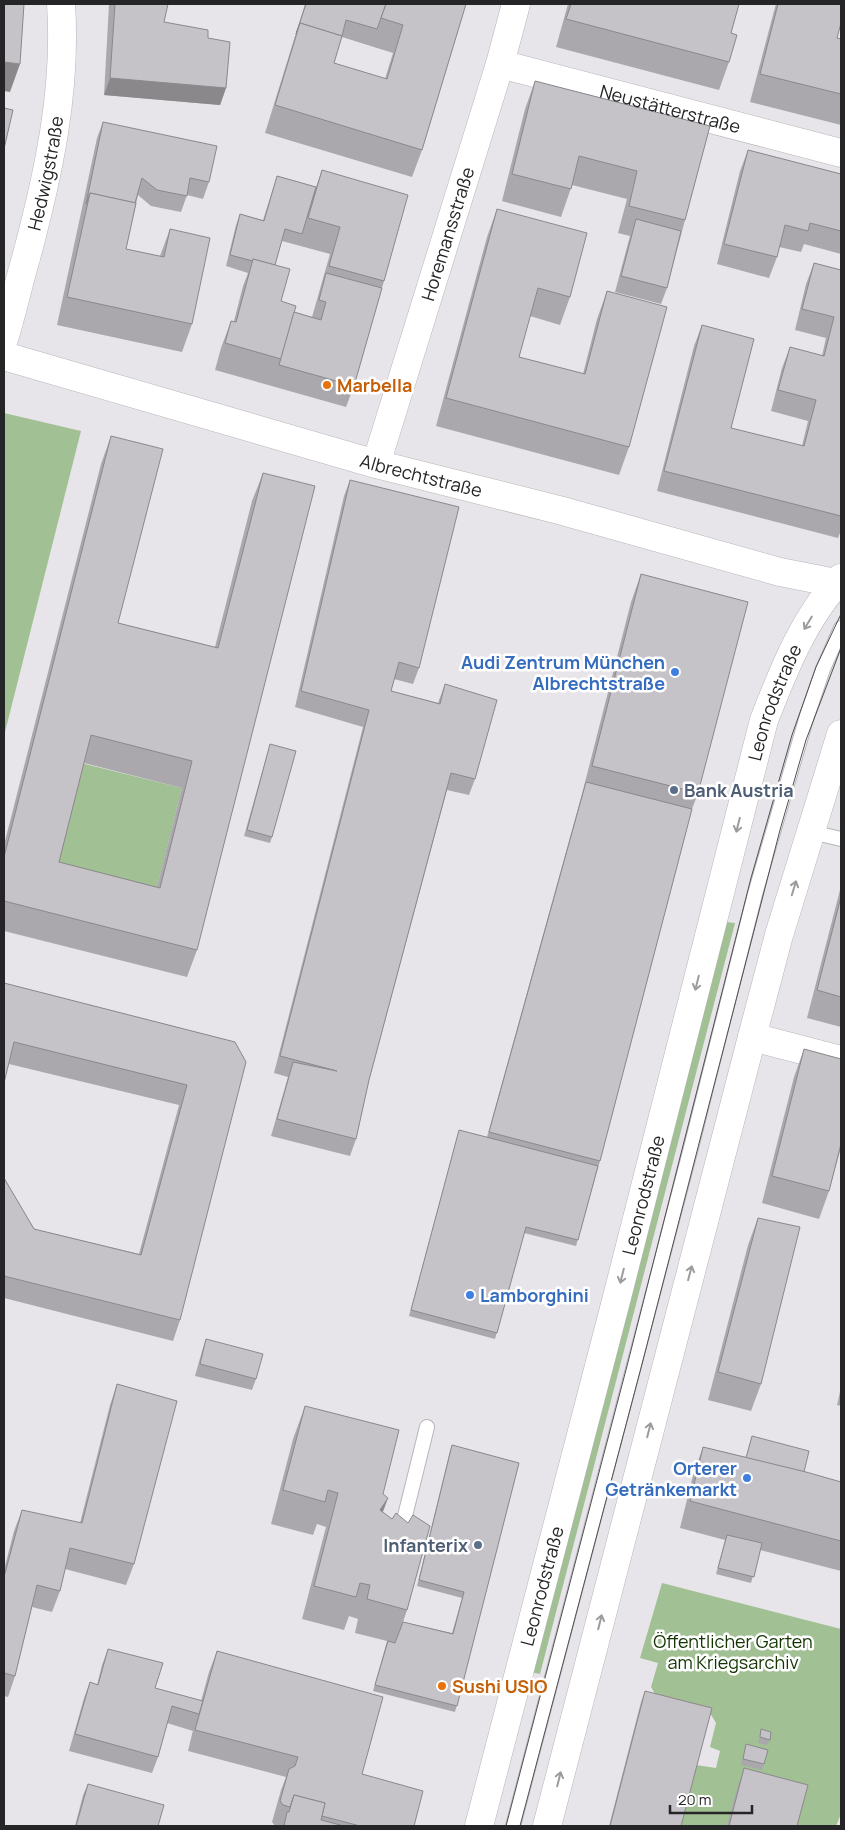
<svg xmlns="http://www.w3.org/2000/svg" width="845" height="1830" font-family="Manrope,sans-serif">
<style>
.green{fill:#a1c093}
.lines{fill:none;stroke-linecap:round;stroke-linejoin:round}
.service-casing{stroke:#b8b5ba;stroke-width:16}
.minor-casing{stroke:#b8b5ba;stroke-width:29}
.secondary-casing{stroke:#b8b5ba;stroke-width:29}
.service{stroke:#fff;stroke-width:14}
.minor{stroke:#fff;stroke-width:28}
.secondary{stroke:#fff;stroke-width:28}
.tram{stroke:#504e51;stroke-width:1}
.wall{fill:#aaa8ac;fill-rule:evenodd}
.shaded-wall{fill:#8b888c}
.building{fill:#c6c3c8;stroke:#8b888c;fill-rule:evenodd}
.oneway{stroke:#9d9c9d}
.food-dot{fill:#e8710a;stroke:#fff;stroke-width:2}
.shop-dot{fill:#3f7fe0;stroke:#fff;stroke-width:2}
.service-dot{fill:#5c6f8a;stroke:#fff;stroke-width:2}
.labels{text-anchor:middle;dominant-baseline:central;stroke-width:5;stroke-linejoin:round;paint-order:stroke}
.street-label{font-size:18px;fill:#252426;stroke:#fff}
.food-label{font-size:18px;font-weight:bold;fill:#c56008;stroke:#fff;text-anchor:start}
.shop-label{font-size:18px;font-weight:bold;fill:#366cbe;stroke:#fff;text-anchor:end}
.service-label{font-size:18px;font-weight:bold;fill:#4e5e75;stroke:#fff;text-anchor:start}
.park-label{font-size:18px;fill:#123400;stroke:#fff}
</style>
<rect width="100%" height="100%" fill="#e8e5ea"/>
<g class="green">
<path d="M 4,413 L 81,431 L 4,736 Z"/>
<path d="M 81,763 L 182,788 L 150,915 L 49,890 Z"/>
<path d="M 726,922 L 735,923 L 540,1674 L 531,1672 Z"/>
<path d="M 662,1583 L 841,1629 L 841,1814 L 836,1826 L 679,1826 L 696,1765 L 716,1768 L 720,1751 L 710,1747 L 716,1723 L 707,1708 L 655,1694 L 651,1687 L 658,1663 L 640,1658 Z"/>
</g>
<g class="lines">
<g class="service-casing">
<g id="service">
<path d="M 811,832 L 841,839"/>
<path d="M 402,1528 L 427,1427"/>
<path d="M 513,1826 L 691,1148 L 755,894 L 807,716 L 823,669 L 841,628"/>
</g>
</g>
<g class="minor-casing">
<g id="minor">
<path id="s1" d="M 500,64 L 841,153"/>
<path id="s2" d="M 4,339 C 12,313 18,285 26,258 C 48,176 67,90 61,4"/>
<path id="s3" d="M 4,356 L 376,464 L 559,510 L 780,572 L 841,584"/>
<path id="s4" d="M 376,464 L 500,64 L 516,4"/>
<path d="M 752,1037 L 841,1060"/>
</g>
</g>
<g class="secondary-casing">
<g id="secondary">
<path id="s5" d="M 479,1826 L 616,1301 L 764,720 C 784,669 804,618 841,578"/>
<path d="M 547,1826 L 752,1037 L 779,935 L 841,734"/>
</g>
</g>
<use href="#service" class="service"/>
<use href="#minor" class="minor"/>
<use href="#secondary" class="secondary"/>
<g class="tram">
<path d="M 506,1826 L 627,1366 L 751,878 L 792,735 L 816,667 L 841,614"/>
<path d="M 520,1826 L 641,1368 L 780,830 L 806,740 L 841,648"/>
</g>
</g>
<g class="wall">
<path d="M 109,4 L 168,4 L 164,22 L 208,38 L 226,88 L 220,105 L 104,95 Z"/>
<path d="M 305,4 L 466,4 L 422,150 L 412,177 L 265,133 ZM 342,37 L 393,53 L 385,79 L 334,63 Z"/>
<path d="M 568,4 L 739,4 L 731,33 L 729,62 L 719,90 L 556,47 Z"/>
<path d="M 776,4 L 841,4 L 837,38 L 841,39 L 841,125 L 750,102 L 774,11 Z"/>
<path d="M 535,81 L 710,126 L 667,288 L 661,304 L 615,292 L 630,236 L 618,233 L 627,199 L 572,185 L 561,217 L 502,201 L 525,109 Z"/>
<path d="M 103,122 L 209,182 L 203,199 L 187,195 L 181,212 L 151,206 L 138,195 L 126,249 L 160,256 L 170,229 L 192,324 L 182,352 L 57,325 L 97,138 Z"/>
<path d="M 748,150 L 841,174 L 841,254 L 804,244 L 801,252 L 779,247 L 777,257 L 769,278 L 717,264 L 740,171 Z"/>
<path d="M 322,170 L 384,281 L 354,386 L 346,407 L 215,370 L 221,348 L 231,321 L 234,321 L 243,286 L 248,273 L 226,266 L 236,225 L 240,214 L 263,220 L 277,176 L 316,187 ZM 282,241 L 330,254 L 312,317 L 294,312 L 281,301 L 275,265 Z"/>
<path d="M 497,209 L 570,297 L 560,325 L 530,316 L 519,357 L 583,374 L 597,319 L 607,291 L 629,447 L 619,475 L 436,426 L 487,237 Z"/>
<path d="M 814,263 L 841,270 L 841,530 L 838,538 L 657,491 L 694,346 L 702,325 L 731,428 L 802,446 L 808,421 L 771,411 L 782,368 L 790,347 L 822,356 L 826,338 L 795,330 L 806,284 Z"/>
<path d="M 111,436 L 118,623 L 215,647 L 252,501 L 263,473 L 197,950 L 187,977 L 4,931 L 4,845 L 101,464 ZM 84,763 L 182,788 L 157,887 L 59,862 Z"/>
<path d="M 350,480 L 419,668 L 413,684 L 394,679 L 391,691 L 438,703 L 445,684 L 475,779 L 469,795 L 447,790 L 369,1080 L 356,1139 L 350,1156 L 271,1136 L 288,1077 L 274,1073 L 363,727 L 295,707 L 344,496 Z"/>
<path d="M 641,574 L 698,793 L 692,809 L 600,1161 L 576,1246 L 524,1233 L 495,1339 L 409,1316 L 459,1130 L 487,1137 L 582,794 L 631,602 Z"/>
<path d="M 270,744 L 272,837 L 270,843 L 244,836 Z"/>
<path d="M 841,886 L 841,1027 L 807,1018 Z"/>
<path d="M 4,983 L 235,1042 L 180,1320 L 173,1341 L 4,1298 L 4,1178 L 34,1229 L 139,1254 L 179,1105 L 9,1064 Z"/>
<path d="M 804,1049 L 841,1059 L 841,1151 L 840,1151 L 829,1191 L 819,1219 L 762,1203 L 794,1077 Z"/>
<path d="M 758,1218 L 761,1384 L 751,1411 L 708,1400 L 748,1245 Z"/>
<path d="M 206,1339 L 256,1379 L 252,1390 L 195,1376 L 202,1351 Z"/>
<path d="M 117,1384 L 134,1564 L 126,1585 L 65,1569 L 60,1591 L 52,1612 L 32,1607 L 15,1676 L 8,1697 L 4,1696 L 4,1570 L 14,1531 L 22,1510 L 80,1523 L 110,1405 Z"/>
<path d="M 841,1387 L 841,1406 L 837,1405 Z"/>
<path d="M 305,1406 L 383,1494 L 383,1512 L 407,1610 L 403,1622 L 452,1633 L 462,1598 L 417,1586 L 450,1451 L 452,1445 L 519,1463 L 455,1712 L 373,1691 L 387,1641 L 355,1633 L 358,1619 L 349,1616 L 344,1630 L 302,1619 L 326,1527 L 317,1524 L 313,1535 L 271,1524 L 293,1439 Z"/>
<path d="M 752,1436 L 804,1472 L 841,1482 L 841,1571 L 760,1550 L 751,1583 L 716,1574 L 725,1540 L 680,1528 L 693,1475 L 703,1447 L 746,1457 Z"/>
<path d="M 108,1649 L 155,1688 L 201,1701 L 209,1672 L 217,1651 L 362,1774 L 414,1826 L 275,1826 L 272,1822 L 281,1790 L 286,1777 L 188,1751 L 193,1730 L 193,1731 L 167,1723 L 158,1757 L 152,1773 L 69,1751 L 84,1698 L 90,1682 L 97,1685 L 102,1665 Z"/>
<path d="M 645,1691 L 681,1826 L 609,1826 L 641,1702 Z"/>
<path d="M 761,1729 L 770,1740 L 767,1745 L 758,1743 Z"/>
<path d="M 746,1744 L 764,1764 L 762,1770 L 741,1765 Z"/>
<path d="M 744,1768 L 797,1826 L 727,1826 L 738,1785 Z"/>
<path d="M 88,1784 L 158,1826 L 75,1826 L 83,1795 Z"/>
</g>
<g class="shaded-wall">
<path d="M 4,62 L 20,64 L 10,92 L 4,91 Z"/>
<path d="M 110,78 L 226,88 L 220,105 L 104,95 Z"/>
<path d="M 388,1498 L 376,1531 L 380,1510 Z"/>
</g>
<g class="building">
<path d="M 4,4 L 24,4 L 20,64 L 4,62 Z"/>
<path d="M 115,4 L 168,4 L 164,22 L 208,30 L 208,38 L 230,42 L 226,88 L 110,78 Z"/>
<path d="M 306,4 L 386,4 L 377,29 L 346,20 L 342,36 L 300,23 L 296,34 Z"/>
<path d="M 386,4 L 466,4 L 422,150 L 275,105 L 300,23 L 342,36 L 334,63 L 387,79 L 403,25 L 381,18 Z"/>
<path d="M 571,4 L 739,4 L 731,33 L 737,35 L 729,62 L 566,19 Z"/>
<path d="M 778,4 L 841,4 L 841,23 L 837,38 L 841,39 L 841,94 L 760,74 Z"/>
<path d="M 535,81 L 710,126 L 685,220 L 629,206 L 637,171 L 579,156 L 571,189 L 512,174 Z"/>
<path d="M 4,108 L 13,110 L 4,149 Z"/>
<path d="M 103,122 L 217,146 L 209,182 L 190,178 L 187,196 L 157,190 L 142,178 L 135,203 L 90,193 L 86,204 Z"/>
<path d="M 748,150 L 841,174 L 841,231 L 810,223 L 808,231 L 785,225 L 777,257 L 724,244 Z"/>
<path d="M 322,170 L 408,195 L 384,281 L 329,266 L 340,227 L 308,218 Z"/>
<path d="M 277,176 L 316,187 L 302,234 L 285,229 L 275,265 L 253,259 L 253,261 L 230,255 L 240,214 L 264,221 Z"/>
<path d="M 90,193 L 136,203 L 126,249 L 164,257 L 170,229 L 210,238 L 192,324 L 67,297 Z"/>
<path d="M 497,209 L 587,233 L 570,297 L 538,288 L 519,357 L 585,374 L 607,291 L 667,307 L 629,447 L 446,398 Z"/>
<path d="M 636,219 L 681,231 L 667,288 L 621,276 Z"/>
<path d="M 253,259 L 290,269 L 281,301 L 296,306 L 281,359 L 225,343 L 231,321 L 236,322 Z"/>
<path d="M 814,263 L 841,270 L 841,516 L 664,471 L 702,325 L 754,339 L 731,428 L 804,446 L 816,400 L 778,390 L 790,347 L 824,356 L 834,317 L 802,309 Z"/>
<path d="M 326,273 L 382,288 L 354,386 L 279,365 L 294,312 L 321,320 L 326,302 L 319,300 Z"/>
<path d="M 111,436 L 163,449 L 118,623 L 218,648 L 263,473 L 315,486 L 197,950 L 4,901 L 4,857 ZM 91,735 L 192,761 L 160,888 L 59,862 Z"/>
<path d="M 350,480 L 459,507 L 419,668 L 399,662 L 391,691 L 440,704 L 445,684 L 497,700 L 475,779 L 451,773 L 369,1080 L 356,1139 L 277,1119 L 293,1062 L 337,1071 L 280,1056 L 369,710 L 301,691 Z"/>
<path d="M 641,574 L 748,602 L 698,793 L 592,766 Z"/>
<path d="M 270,744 L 296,751 L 272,837 L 247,830 Z"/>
<path d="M 586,782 L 692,809 L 600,1161 L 489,1132 Z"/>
<path d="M 841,897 L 841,997 L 817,990 Z"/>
<path d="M 4,983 L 235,1042 L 246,1062 L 180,1320 L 4,1276 L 4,1178 L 34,1229 L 141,1255 L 187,1085 L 14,1042 L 4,1083 Z"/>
<path d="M 804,1049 L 841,1059 L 841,1144 L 829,1191 L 772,1176 Z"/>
<path d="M 459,1130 L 598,1166 L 578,1240 L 526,1227 L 497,1333 L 411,1310 Z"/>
<path d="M 758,1218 L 800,1227 L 761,1384 L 718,1372 Z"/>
<path d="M 206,1339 L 263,1354 L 256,1379 L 200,1364 Z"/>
<path d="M 117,1384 L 177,1401 L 134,1564 L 70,1548 L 60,1591 L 37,1585 L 15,1676 L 4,1673 L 4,1577 L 22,1510 L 82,1523 Z"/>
<path d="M 305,1406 L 399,1430 L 383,1494 L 388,1498 L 380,1510 L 392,1519 L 396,1513 L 408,1523 L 413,1515 L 430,1526 L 407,1610 L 367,1599 L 370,1585 L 360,1583 L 356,1597 L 314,1586 L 338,1493 L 328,1490 L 325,1502 L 283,1490 Z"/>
<path d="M 752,1436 L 809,1451 L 804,1472 L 746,1458 Z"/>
<path d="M 452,1445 L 519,1463 L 457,1706 L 375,1685 L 388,1641 L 395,1643 L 403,1622 L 453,1634 L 464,1592 L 419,1580 Z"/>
<path d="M 703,1447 L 806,1472 L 841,1482 L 841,1541 L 690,1501 Z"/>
<path d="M 727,1535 L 762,1543 L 754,1577 L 718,1568 Z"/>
<path d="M 108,1649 L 163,1663 L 155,1688 L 203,1701 L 199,1714 L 172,1706 L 158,1757 L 75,1734 L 90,1682 L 98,1685 Z"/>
<path d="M 217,1651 L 383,1697 L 362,1774 L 423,1791 L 414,1826 L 360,1826 L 322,1816 L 325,1803 L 294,1795 L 290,1807 L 283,1805 L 280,1801 L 289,1769 L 295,1766 L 298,1757 L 195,1730 Z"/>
<path d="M 645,1691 L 712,1708 L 681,1826 L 610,1826 Z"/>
<path d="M 761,1729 L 771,1732 L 770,1740 L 760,1737 Z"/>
<path d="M 746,1744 L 768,1750 L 764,1764 L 743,1759 Z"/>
<path d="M 744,1768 L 808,1785 L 797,1826 L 729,1826 Z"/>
<path d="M 88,1784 L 164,1805 L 158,1826 L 76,1826 Z"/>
<path d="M 294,1795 L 325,1803 L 321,1820 L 344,1826 L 284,1826 L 287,1812 L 289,1812 Z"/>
</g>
<defs><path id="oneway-shaft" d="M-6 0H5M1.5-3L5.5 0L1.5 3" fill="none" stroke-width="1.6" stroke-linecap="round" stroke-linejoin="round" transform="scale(1.25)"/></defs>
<g class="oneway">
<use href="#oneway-shaft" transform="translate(808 623) rotate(121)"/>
<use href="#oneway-shaft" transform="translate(738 825) rotate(104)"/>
<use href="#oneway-shaft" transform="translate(794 888) rotate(-73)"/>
<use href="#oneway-shaft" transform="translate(697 983) rotate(104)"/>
<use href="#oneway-shaft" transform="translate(690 1273) rotate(-75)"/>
<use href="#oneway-shaft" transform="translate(622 1276) rotate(104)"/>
<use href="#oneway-shaft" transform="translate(649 1430) rotate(-76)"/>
<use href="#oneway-shaft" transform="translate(600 1622) rotate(-76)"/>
<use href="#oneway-shaft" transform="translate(559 1779) rotate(-76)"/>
</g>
<g class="food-dot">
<circle cx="327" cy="385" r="5"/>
<circle cx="442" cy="1686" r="5"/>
</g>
<g class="shop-dot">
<circle cx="675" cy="672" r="5"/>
<circle cx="470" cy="1295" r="5"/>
<circle cx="747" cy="1478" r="5"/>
</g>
<g class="service-dot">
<circle cx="674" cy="790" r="5"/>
<circle cx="478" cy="1545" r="5"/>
</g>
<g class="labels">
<g class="street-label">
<text stroke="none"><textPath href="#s1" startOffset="176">Neustätterstraße</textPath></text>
<text stroke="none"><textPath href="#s2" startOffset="171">Hedwigstraße</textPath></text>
<text stroke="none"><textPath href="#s4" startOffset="241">Horemansstraße</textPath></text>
<text stroke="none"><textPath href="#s3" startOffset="434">Albrechtstraße</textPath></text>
<text stroke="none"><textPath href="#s5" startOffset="1162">Leonrodstraße</textPath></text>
<text stroke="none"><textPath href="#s5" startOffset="652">Leonrodstraße</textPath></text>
<text stroke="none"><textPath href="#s5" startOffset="248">Leonrodstraße</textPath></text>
</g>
<g class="food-label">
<text x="337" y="385">Marbella</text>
<text x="452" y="1686">Sushi USIO</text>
</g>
<g class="shop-label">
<text x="665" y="662">Audi Zentrum München<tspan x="665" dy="21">Albrechtstraße</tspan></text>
<text x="480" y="1295" text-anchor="start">Lamborghini</text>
<text x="737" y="1468">Orterer<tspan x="737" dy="21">Getränkemarkt</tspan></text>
</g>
<g class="service-label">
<text x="684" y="790">Bank Austria</text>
<text x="468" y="1545" text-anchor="end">Infanterix</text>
</g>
<g class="park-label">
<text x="733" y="1641">Öffentlicher Garten<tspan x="733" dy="21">am Kriegsarchiv</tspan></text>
</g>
</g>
<rect width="845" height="1830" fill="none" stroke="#252426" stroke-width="10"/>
<path d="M670 1805v8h82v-8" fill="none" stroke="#252426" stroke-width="2.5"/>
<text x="678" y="1805" font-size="15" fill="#252426" stroke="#ffffff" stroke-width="4" paint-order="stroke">20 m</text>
</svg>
